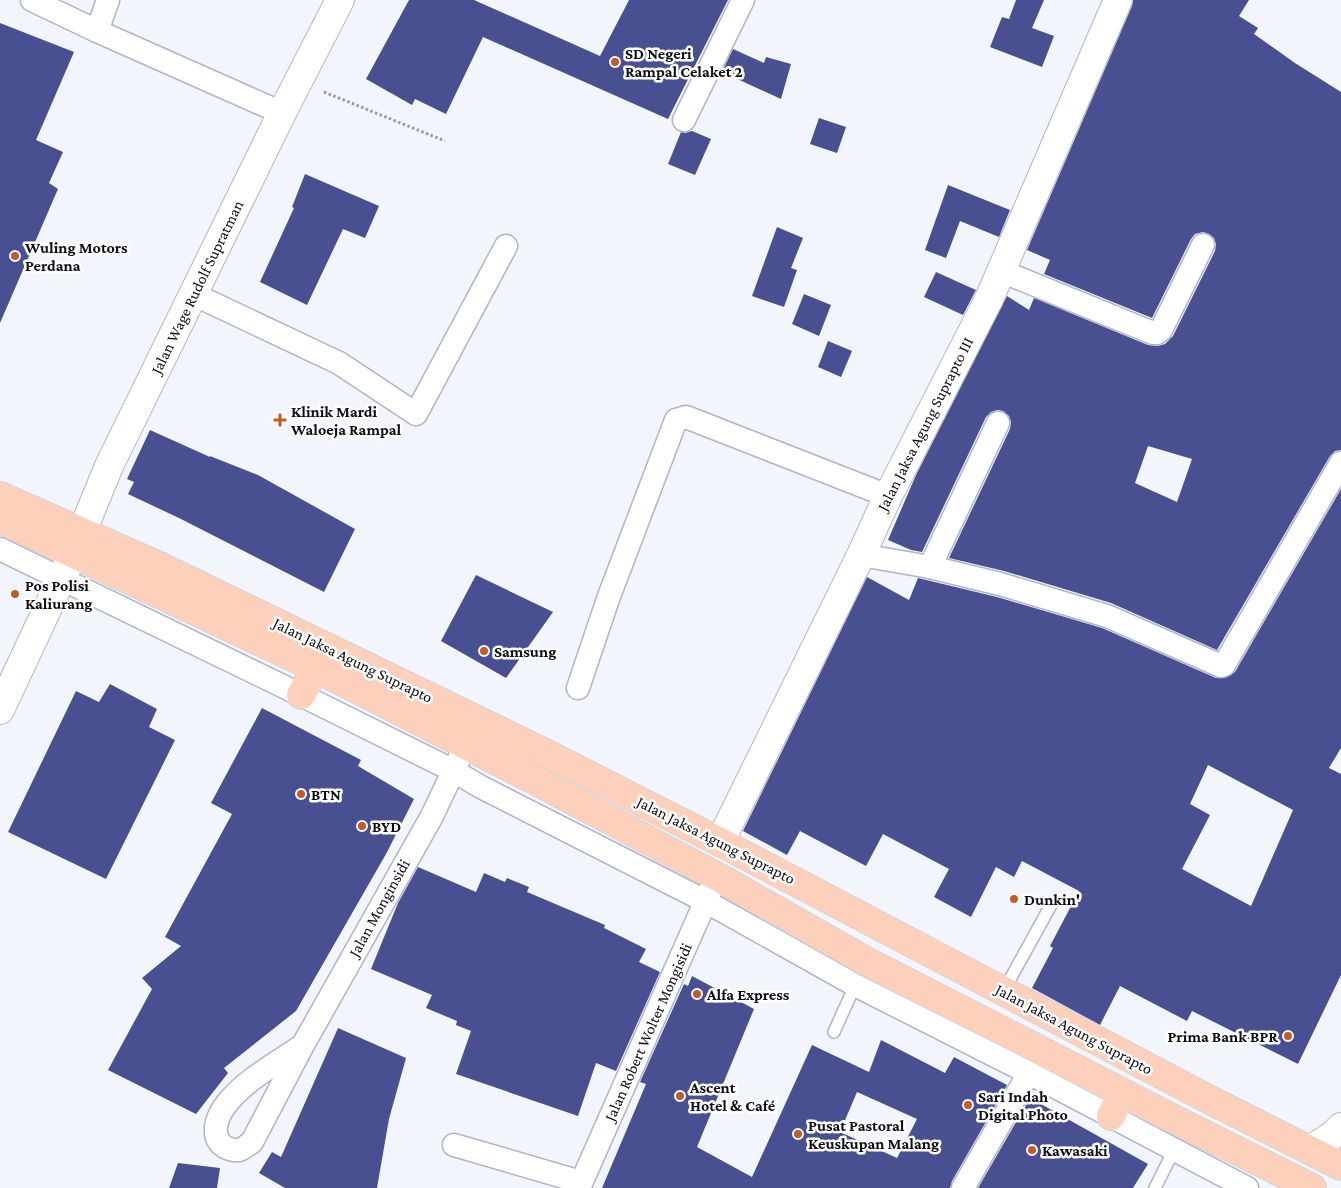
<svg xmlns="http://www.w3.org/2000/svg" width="1341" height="1188" font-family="'Crimson Pro',serif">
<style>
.building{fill:#495092;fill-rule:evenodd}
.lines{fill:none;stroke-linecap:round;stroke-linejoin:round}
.lane-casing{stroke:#b0b4c9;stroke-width:14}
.street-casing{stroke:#b0b4c9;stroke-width:25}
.secondary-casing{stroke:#b0b4c9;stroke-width:30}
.primary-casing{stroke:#d3d4d5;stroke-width:30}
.path{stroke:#999ba3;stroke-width:3;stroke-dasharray:2.5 2.5;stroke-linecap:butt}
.lane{stroke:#fff;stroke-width:11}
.street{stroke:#fff;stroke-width:22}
.secondary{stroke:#fff;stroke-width:28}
.primary{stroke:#fdd0bb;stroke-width:28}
.poi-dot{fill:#c05c27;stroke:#fff;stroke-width:2}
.labels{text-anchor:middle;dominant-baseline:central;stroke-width:5;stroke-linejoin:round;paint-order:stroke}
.poi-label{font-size:16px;font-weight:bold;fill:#0d0e15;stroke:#fff;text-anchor:start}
.street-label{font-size:16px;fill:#0d0e15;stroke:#fff}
</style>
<rect width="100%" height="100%" fill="#f3f5fd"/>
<g class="building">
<path d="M 409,0 L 474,0 L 600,56 L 629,0 L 728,0 L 668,119 L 483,37 L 446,114 L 415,99 L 412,105 L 366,79 Z"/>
<path d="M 1016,0 L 1044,0 L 1032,28 L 1054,36 L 1042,67 L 990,47 L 1002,17 L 1009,19 Z"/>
<path d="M 1133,0 L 1249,0 L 1239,16 L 1258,28 L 1254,34 L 1295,63 L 1341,92 L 1341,450 L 1335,451 L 1330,456 L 1217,650 L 1111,603 L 1004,571 L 949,558 L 1010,429 L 1011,422 L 1009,416 L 1003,411 L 997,410 L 991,412 L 986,417 L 922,552 L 911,550 L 888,540 L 916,475 L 1007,296 L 1029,310 L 1034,298 L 1148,345 L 1158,346 L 1165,344 L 1173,336 L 1215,251 L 1216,244 L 1214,238 L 1209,234 L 1203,232 L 1195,234 L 1191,239 L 1152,318 L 1044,274 L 1050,260 L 1027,250 L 1132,6 ZM 1148,446 L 1192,459 L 1177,502 L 1135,483 Z"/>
<path d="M 0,23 L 74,52 L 36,140 L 63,152 L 49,183 L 58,189 L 0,323 Z"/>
<path d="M 733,49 L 764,63 L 766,57 L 791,64 L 781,99 L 722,72 Z"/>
<path d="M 819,118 L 846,127 L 837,153 L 810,144 Z"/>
<path d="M 692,131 L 711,139 L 695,175 L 668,164 L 681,132 L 685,133 Z"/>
<path d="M 305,174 L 379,206 L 365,238 L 343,229 L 307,305 L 260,282 L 294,208 L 292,207 Z"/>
<path d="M 948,185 L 1010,210 L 999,237 L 960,221 L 946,258 L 925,250 Z"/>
<path d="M 777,227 L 803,238 L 791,268 L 797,270 L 784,307 L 752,296 Z"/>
<path d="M 936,272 L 976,290 L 963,315 L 924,297 Z"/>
<path d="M 804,294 L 831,305 L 819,336 L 792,324 Z"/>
<path d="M 828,341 L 852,351 L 841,377 L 818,367 Z"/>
<path d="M 150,430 L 210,457 L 210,456 L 258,475 L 355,529 L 324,592 L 181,519 L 128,494 L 134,482 L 127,479 Z"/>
<path d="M 1341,489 L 1341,748 L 1329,768 L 1341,774 L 1341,975 L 1298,1064 L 1192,1011 L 1187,1021 L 1120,986 L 1100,1025 L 1032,988 L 1053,948 L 1050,946 L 1079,891 L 1022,861 L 1014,877 L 996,867 L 971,917 L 934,897 L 949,869 L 883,834 L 866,866 L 800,831 L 787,855 L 743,831 L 867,577 L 909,600 L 918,578 L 997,597 L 1102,628 L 1216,678 L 1225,678 L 1235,672 ZM 1208,765 L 1293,810 L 1251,906 L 1182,869 L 1210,815 L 1190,804 Z"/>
<path d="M 476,575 L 553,612 L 506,678 L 441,641 Z"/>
<path d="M 110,684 L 157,709 L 149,727 L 175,740 L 106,879 L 8,832 L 76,691 L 99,702 Z"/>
<path d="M 262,708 L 361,760 L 358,766 L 414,799 L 386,854 L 296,1011 L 224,1068 L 228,1073 L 196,1114 L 108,1070 L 152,989 L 142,978 L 181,946 L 165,937 L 232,814 L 211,803 Z"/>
<path d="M 418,867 L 476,892 L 484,873 L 505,882 L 507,878 L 529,887 L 527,892 L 605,925 L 604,928 L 646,949 L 639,962 L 660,972 L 616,1071 L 596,1063 L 578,1116 L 456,1074 L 471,1031 L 456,1025 L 457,1021 L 426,1008 L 432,995 L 371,969 L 398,903 Z"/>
<path d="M 692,976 L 754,1009 L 697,1147 L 752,1177 L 812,1045 L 869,1072 L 881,1040 L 945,1073 L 954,1057 L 1007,1085 L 952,1181 L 950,1188 L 602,1188 L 646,1084 L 640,1082 L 684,984 L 688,986 ZM 857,1092 L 917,1119 L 897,1158 L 840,1132 Z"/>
<path d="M 338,1028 L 406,1058 L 389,1119 L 377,1188 L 285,1188 L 259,1173 L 272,1152 L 281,1157 Z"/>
<path d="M 1030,1098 L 1148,1164 L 1133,1188 L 978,1188 Z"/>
<path d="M 178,1163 L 220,1168 L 217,1188 L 169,1188 Z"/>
</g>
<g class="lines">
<g class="lane-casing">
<g id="lane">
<path d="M 1003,992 L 1051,905"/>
<path d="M 834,1032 L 857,981"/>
<path d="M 1155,1188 L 1174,1150"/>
</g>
</g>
<g class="street-casing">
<g id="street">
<path d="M 32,0 L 97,31 L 282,113"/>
<path d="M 97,31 L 108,0"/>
<path d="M 684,120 L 743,0"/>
<path d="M 1001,271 L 1153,333 L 1157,333 L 1161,330 L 1203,245"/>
<path d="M 193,294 L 339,363 L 416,414 L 506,246"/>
<path d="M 0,549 L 301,695 L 452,770 L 481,787 L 705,901 L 855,985 L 1029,1073 L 1247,1188"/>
<path d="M 861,555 L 930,567 L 1000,584 L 1107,616 L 1221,666 L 1224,665 L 1341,463"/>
<path d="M 930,567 L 998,423"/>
<path d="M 578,688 L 608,599 L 676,420 L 686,417 L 888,496"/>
<path d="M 303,1045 C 278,1062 242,1082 225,1106 C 216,1118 210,1138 225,1147 C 229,1149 234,1151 239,1150 C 243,1149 249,1144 252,1142 L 303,1045 L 432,816 L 460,757"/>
<path d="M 454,1145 L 581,1182"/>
<path d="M 579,1188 L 711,889"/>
<path d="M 963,1188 L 1029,1073"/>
</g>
</g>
<g class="secondary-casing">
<g id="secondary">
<path d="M 0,710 L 73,554 L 109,466 L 282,113 L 340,0"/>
<path d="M 720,842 L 861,555 L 888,496 L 989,299 L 1118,0"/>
<path d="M 1310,1150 L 1333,1135 L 1341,1127"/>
</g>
</g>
<g class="primary-casing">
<g id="primary">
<path d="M 0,496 L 157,565 L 545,753 L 720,842 L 1212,1101 L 1341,1166"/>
<path d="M 0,519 L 316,668 L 536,781 L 718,877 L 866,961 L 1170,1117 L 1312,1188"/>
<path d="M 301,695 L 316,668"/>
<path d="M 1111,1116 L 1122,1093"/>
</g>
</g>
<path class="path" d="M 324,92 L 445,141"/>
<use href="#lane" class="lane"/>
<use href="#street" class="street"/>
<use href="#secondary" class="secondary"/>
<use href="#primary" class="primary"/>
</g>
<g class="poi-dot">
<circle cx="615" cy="62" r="5"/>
<circle cx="15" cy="256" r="5"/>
<path d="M277.5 412.5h5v5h5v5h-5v5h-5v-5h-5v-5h5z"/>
<circle cx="15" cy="594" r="5"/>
<circle cx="484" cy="651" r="5"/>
<circle cx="301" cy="794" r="5"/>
<circle cx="362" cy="826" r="5"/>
<circle cx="1014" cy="899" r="5"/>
<circle cx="697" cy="994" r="5"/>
<circle cx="1288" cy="1036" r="5"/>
<circle cx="680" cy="1096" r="5"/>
<circle cx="968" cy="1105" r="5"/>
<circle cx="798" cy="1134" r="5"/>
<circle cx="1032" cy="1150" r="5"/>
</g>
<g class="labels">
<g class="poi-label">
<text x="625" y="53">SD Negeri<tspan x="625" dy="18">Rampal Celaket 2</tspan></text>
<text x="25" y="247">Wuling Motors<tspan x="25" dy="18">Perdana</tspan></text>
<text x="291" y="411">Klinik Mardi<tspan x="291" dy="18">Waloeja Rampal</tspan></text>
<text x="25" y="585">Pos Polisi<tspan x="25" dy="18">Kaliurang</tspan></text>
<text x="494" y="651">Samsung</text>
<text x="311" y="794">BTN</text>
<text x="372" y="826">BYD</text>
<text x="1024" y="899">Dunkin'</text>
<text x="707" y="994">Alfa Express</text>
<text x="1278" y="1036" text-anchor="end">Prima Bank BPR</text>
<text x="690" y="1087">Ascent<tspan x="690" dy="18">Hotel &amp; Café</tspan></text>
<text x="978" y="1096">Sari Indah<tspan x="978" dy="18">Digital Photo</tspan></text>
<text x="808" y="1125">Pusat Pastoral<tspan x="808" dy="18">Keuskupan Malang</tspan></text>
<text x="1042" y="1150">Kawasaki</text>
</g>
<g class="street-label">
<text transform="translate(197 287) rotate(-64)">Jalan Wage Rudolf Supratman</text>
<text transform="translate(925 424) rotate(-63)">Jalan Jaksa Agung Suprapto III</text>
<text transform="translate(353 660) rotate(26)">Jalan Jaksa Agung Suprapto</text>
<text transform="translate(716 840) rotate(27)">Jalan Jaksa Agung Suprapto</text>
<text transform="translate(379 908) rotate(-61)">Jalan Monginsidi</text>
<text transform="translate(1074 1029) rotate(28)">Jalan Jaksa Agung Suprapto</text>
<text transform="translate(648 1032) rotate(-66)">Jalan Robert Wolter Mongisidi</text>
</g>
</g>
</svg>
